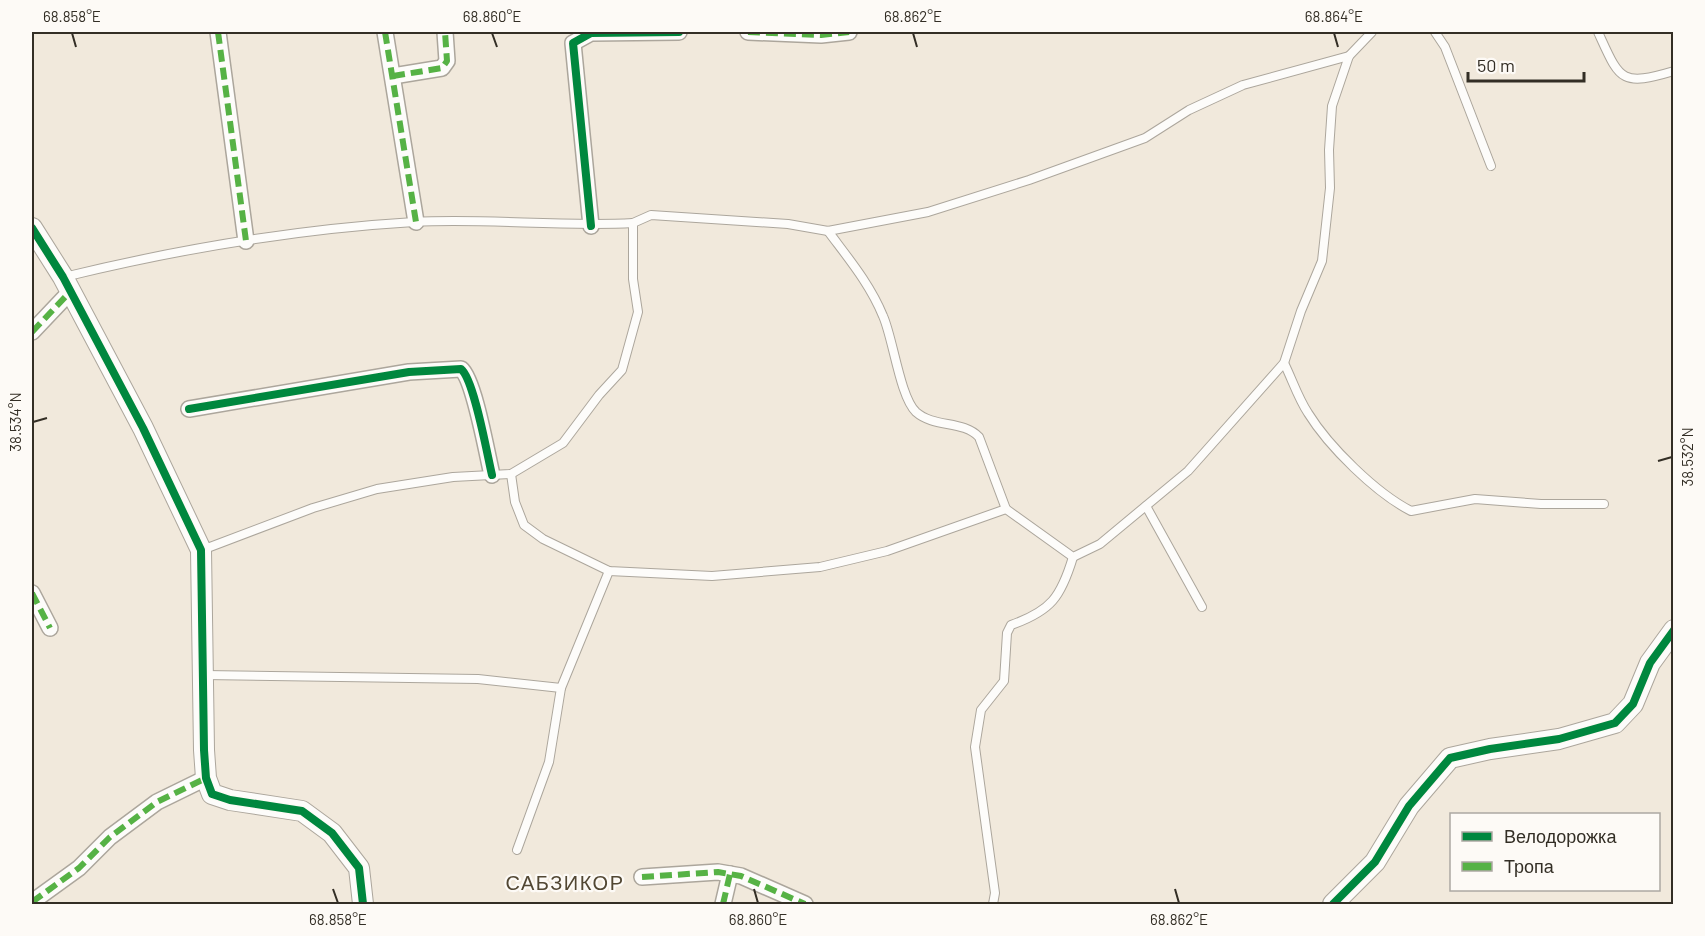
<svg xmlns="http://www.w3.org/2000/svg" width="1705" height="936" font-family="Barlow,sans-serif">
<style>
.lines{fill:none;stroke-linecap:round;stroke-linejoin:round}
.service-casing{stroke:#aca69c;stroke-width:10}
.minor-casing{stroke:#aca69c;stroke-width:18}
.tertiary-casing{stroke:#aca69c;stroke-width:22}
.service{stroke:#fdfcfa;stroke-width:8}
.minor{stroke:#fdfcfa;stroke-width:15}
.tertiary{stroke:#fdfcfa;stroke-width:20}
.quiet{stroke:#56b245;stroke-width:6;stroke-dasharray:12 6;stroke-linecap:butt}
.cycleway-casing{stroke:#fdfaf6;stroke-width:11}
.cycleway{stroke:#00873e;stroke-width:8}
.ticks{fill:none;stroke:#332e25;stroke-width:2}
.labels{text-anchor:middle;dominant-baseline:central;stroke-width:4.5;stroke-linejoin:round;paint-order:stroke}
.quarter-label{font-size:20px;letter-spacing:1.5px;fill:#524733;stroke:#fdfaf6}
.neatline{fill:none;stroke:#332e25;stroke-width:2}
.ticks-label{font-size:15px;text-anchor:middle;fill:#332e25}
</style>
<rect width="100%" height="100%" fill="#f1e9dc"/>
<g class="lines">
<g class="service-casing">
<g id="service">
<path d="M 1435,32 L 1445,47 L 1491,166"/>
<path d="M 1598,32 C 1620,80 1620,87 1674,71"/>
<path d="M 828,231 C 848,258 870,284 883,316 C 893,338 900,397 916,412 C 934,428 963,420 979,437 L 1006,509"/>
<path d="M 64,277 C 179,249 297,229 414,222 C 487,218 560,227 633,223"/>
<path d="M 1284,363 C 1292,379 1298,398 1308,413 C 1329,447 1376,493 1411,511 L 1475,499 L 1541,504 L 1604,504"/>
<path d="M 511,474 L 515,502 L 524,525 L 543,539 L 609,571 L 712,576 L 820,567 L 887,551 L 1006,509 L 1073,557 L 1100,544 L 1188,471 L 1284,363 L 1301,311 L 1322,261 L 1330,188 L 1329,150 L 1332,106 L 1349,56 L 1372,32"/>
<path d="M 1146,506 L 1202,607"/>
<path d="M 202,550 L 313,508 L 377,489 L 453,477 L 511,474 L 563,443 L 599,395 L 622,370 L 638,312 L 633,279 L 633,223 L 651,215 L 788,224 L 828,231 L 928,212 L 1029,180 L 1145,138 L 1189,110 L 1243,85 L 1349,56"/>
<path d="M 205,675 L 478,679 L 561,688 L 609,571"/>
<path d="M 517,850 L 549,762 L 561,688"/>
<path d="M 993,904 L 995,893 L 975,747 L 981,710 L 1004,681 L 1007,633 L 1011,625 C 1051,611 1061,597 1073,557"/>
</g>
</g>
<g class="minor-casing">
<g id="minor">
<path d="M 218,32 L 246,241"/>
<path d="M 385,32 L 416,222"/>
<path d="M 748,32 L 821,35 L 849,32"/>
<path d="M 393,76 L 442,68 L 447,61 L 445,32"/>
<path d="M 591,226 L 573,43 L 591,33 L 679,32"/>
<path d="M 32,332 L 69,293"/>
<path d="M 189,409 L 409,372 L 461,369 C 474,379 487,454 492,475"/>
<path d="M 32,593 L 50,628"/>
<path d="M 642,877 L 718,872 L 741,876 L 805,904"/>
<path d="M 32,902 L 79,868 L 110,837 L 157,802 L 206,778"/>
<path d="M 723,904 L 730,874"/>
</g>
</g>
<g class="tertiary-casing">
<g id="tertiary">
<path d="M 32,228 L 63,277 L 143,428 L 201,550 L 204,750 L 206,778 L 212,794 L 230,800 L 302,811 L 332,833 L 359,868 L 363,904"/>
<path d="M 1333,904 L 1375,862 L 1409,806 L 1450,758 L 1490,749 L 1559,739 L 1615,723 L 1633,704 L 1650,663 L 1674,630"/>
</g>
</g>
<use href="#service" class="service"/>
<use href="#minor" class="minor"/>
<use href="#tertiary" class="tertiary"/>
<g class="quiet">
<path d="M 218,32 L 246,241"/>
<path d="M 385,32 L 416,222"/>
<path d="M 748,32 L 821,35 L 849,32"/>
<path d="M 393,76 L 442,68 L 447,61 L 445,32"/>
<path d="M 32,332 L 69,293"/>
<path d="M 32,593 L 50,628"/>
<path d="M 642,877 L 718,872 L 741,876 L 805,904"/>
<path d="M 32,902 L 79,868 L 110,837 L 157,802 L 206,778"/>
<path d="M 723,904 L 730,874"/>
</g>
<g class="cycleway-casing">
<g id="cycleway">
<path d="M 591,226 L 573,43 L 591,33 L 679,32"/>
<path d="M 32,228 L 63,277 L 143,428 L 201,550 L 204,750 L 206,778 L 212,794 L 230,800 L 302,811 L 332,833 L 359,868 L 363,904"/>
<path d="M 189,409 L 409,372 L 461,369 C 474,379 487,454 492,475"/>
<path d="M 1333,904 L 1375,862 L 1409,806 L 1450,758 L 1490,749 L 1559,739 L 1615,723 L 1633,704 L 1650,663 L 1674,630"/>
</g>
</g>
<use href="#cycleway" class="cycleway"/>
</g>
<path class="ticks" d="M 72,33 L 76,47M 492,33 L 497,47M 913,33 L 917,47M 1334,33 L 1338,47M 33,422 L 47,418M 1658,461 L 1672,457M 333,889 L 338,903M 754,889 L 758,903M 1175,889 L 1179,903"/>
<g class="labels">
<g class="quarter-label">
<text x="565" y="882">САБЗИКОР</text>
</g>
</g>
<rect width="1705" height="936" fill="none" stroke="#fdfaf6" stroke-width="66"/>
<rect x="1450" y="813" width="210" height="78" fill="#fdfaf6" stroke="#aca8a2" stroke-width="1.5"/>
<rect x="1462" y="832" width="30" height="9" fill="#00873e" stroke="#aca8a2" stroke-width="1.5"/>
<text x="1504" y="843" font-size="18" fill="#332e25">Велодорожка</text>
<rect x="1462" y="862" width="30" height="9" fill="#56b245" stroke="#aca8a2" stroke-width="1.5"/>
<text x="1504" y="873" font-size="18" fill="#332e25">Тропа</text>
<path d="M1468 72v9h116v-9" fill="none" stroke="#332e25" stroke-width="3"/>
<text x="1477" y="72" font-size="18" fill="#332e25" stroke="#fdfaf6" stroke-width="4.5" paint-order="stroke">50 m</text>
<rect x="33" y="33" width="1639" height="870" class="neatline"/>
<g class="ticks-label">
<text x="72" y="22">68.858°E</text>
<text x="492" y="22">68.860°E</text>
<text x="913" y="22">68.862°E</text>
<text x="1334" y="22">68.864°E</text>
<text transform="translate(16 422) rotate(-90)" y="5">38.534°N</text>
<text transform="translate(1688 457) rotate(-90)" y="5">38.532°N</text>
<text x="338" y="925">68.858°E</text>
<text x="758" y="925">68.860°E</text>
<text x="1179" y="925">68.862°E</text>
</g>
</svg>
